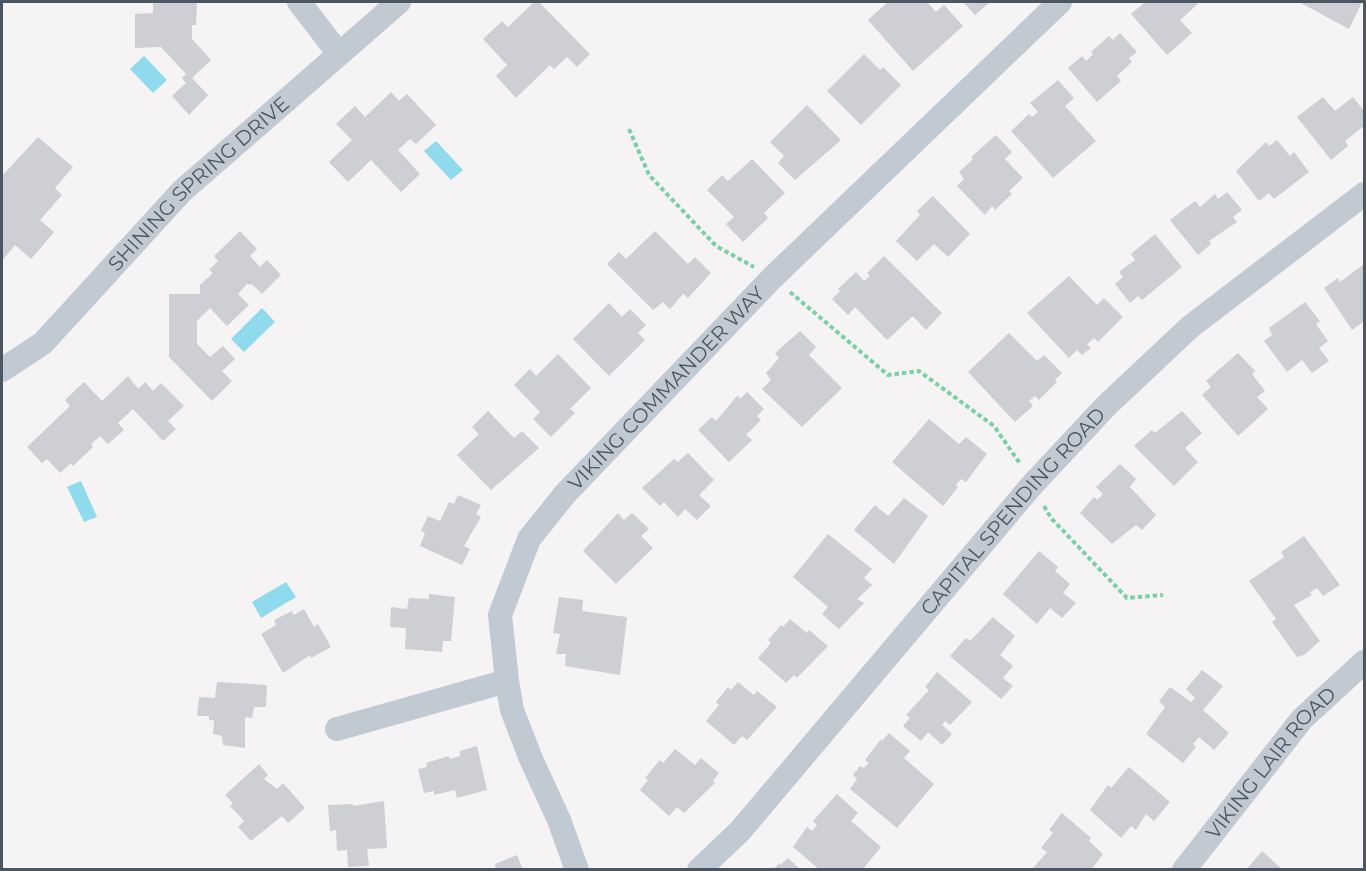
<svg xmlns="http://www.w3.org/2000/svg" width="1366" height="871" font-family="Montserrat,sans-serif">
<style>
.water{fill:#90daee}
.building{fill:#cdcfd5}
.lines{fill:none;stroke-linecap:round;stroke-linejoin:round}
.path{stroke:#7ad0a6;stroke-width:4;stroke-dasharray:4.5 3;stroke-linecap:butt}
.minor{stroke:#c1cad2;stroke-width:24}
.labels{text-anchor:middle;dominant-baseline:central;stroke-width:4.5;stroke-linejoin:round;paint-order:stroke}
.street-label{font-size:20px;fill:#4a5661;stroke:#fff}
</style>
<rect width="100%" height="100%" fill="#f5f3f3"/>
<g class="water">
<path d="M 144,56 L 167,80 L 153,93 L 130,69 Z"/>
<path d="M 436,141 L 463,170 L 451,180 L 424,151 Z"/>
<path d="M 262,308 L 275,322 L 244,352 L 231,339 Z"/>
<path d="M 81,481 L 97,517 L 84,522 L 67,487 Z"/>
<path d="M 286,582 L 296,597 L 261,618 L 252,602 Z"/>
</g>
<g class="building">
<path d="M 153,2 L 197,2 L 196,25 L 192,25 L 192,39 L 211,60 L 192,78 L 208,95 L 189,115 L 172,96 L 186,83 L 182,78 L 186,74 L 161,47 L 135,48 L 135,14 L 153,13 Z"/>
<path d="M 534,2 L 539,2 L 590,54 L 577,67 L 567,57 L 554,69 L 550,65 L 516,98 L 496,76 L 507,65 L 483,39 L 502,21 L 508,27 Z"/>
<path d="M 888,2 L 927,2 L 936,12 L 944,5 L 963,26 L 913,71 L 868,20 Z"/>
<path d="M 963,2 L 990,2 L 975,15 Z"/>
<path d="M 1145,2 L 1195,2 L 1198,4 L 1180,20 L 1192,33 L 1167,55 L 1131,14 Z"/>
<path d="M 1299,2 L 1362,2 L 1349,29 Z"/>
<path d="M 1120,33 L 1137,52 L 1129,58 L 1132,62 L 1117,76 L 1121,81 L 1097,102 L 1068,68 L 1082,56 L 1086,61 L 1093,54 L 1091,52 L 1109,36 L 1113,40 Z"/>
<path d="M 864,54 L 880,70 L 883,67 L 901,85 L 861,125 L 827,91 Z"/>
<path d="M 1058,80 L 1074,98 L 1065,106 L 1096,141 L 1053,178 L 1011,131 L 1029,114 L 1032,117 L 1038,112 L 1030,103 Z"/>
<path d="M 391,92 L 399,101 L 407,94 L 436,125 L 416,144 L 410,139 L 398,150 L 420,174 L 401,192 L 371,160 L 348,182 L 329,162 L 352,140 L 336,124 L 355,106 L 365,117 Z"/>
<path d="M 1323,97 L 1335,111 L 1353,97 L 1364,111 L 1364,126 L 1345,141 L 1348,146 L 1331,160 L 1297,117 Z"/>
<path d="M 807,105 L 841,140 L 795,180 L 778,163 L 784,156 L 770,142 Z"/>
<path d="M 996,135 L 1012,152 L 1005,159 L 1023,178 L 1009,191 L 1012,194 L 995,210 L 992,206 L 985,215 L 957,186 L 964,179 L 959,172 L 973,159 L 971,157 Z"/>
<path d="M 38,137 L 73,167 L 55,188 L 62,195 L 40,220 L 54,232 L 31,259 L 15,245 L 2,261 L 2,176 Z"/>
<path d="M 1277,140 L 1290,156 L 1294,152 L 1309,172 L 1274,199 L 1269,193 L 1259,201 L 1236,171 L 1266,142 L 1269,146 Z"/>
<path d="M 752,159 L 785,193 L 764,213 L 768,218 L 743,242 L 726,224 L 734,217 L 707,190 L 722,175 L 728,181 Z"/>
<path d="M 1227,192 L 1242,210 L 1233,217 L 1237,222 L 1209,241 L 1211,244 L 1198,255 L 1170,220 L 1195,201 L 1200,207 L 1215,194 L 1218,199 Z"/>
<path d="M 933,196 L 970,234 L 948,257 L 934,244 L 917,261 L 896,241 L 920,215 L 917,211 Z"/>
<path d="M 240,231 L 257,249 L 250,256 L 260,267 L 267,260 L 281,275 L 262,294 L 253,285 L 247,284 L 238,294 L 249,305 L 227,326 L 210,308 L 197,321 L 197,344 L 210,357 L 223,346 L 235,359 L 222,371 L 232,381 L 212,401 L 169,357 L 169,294 L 200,294 L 200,285 L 213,273 L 209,270 L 218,261 L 214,256 Z"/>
<path d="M 655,231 L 688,264 L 695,257 L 711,273 L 688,298 L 683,294 L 670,309 L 663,302 L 653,310 L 607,264 L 619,252 L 626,259 Z"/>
<path d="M 1155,234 L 1182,267 L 1142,300 L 1138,296 L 1130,303 L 1115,284 L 1123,277 L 1119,272 L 1135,260 L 1131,254 Z"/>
<path d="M 884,256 L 942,313 L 926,330 L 913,316 L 887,340 L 855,307 L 848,315 L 832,299 L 840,291 L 838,289 L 856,272 L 864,281 L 870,276 L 867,273 Z"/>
<path d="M 1364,264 L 1364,321 L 1352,330 L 1324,288 L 1338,278 L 1340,282 Z"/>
<path d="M 1069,276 L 1097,305 L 1104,298 L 1123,317 L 1098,342 L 1094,338 L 1087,344 L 1091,348 L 1082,355 L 1077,350 L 1069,358 L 1027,313 Z"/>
<path d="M 1305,302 L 1320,321 L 1316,324 L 1328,341 L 1319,348 L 1329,361 L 1312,373 L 1302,360 L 1287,372 L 1264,341 L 1272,335 L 1269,328 Z"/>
<path d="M 609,303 L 622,317 L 630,309 L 646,325 L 638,333 L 645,340 L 609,376 L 573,339 Z"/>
<path d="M 800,331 L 816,347 L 809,355 L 842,388 L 802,427 L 762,389 L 771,380 L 766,373 L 779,358 L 775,353 Z"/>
<path d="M 1009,333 L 1037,361 L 1044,355 L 1062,373 L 1055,380 L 1057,382 L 1039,400 L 1035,396 L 1029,401 L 1033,406 L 1015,422 L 968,372 Z"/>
<path d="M 1238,353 L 1255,371 L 1252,374 L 1265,391 L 1257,397 L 1268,409 L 1238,436 L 1202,395 L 1211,387 L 1206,381 Z"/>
<path d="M 558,354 L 591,388 L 570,409 L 575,413 L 551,437 L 533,419 L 540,412 L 514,385 L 530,369 L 536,376 Z"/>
<path d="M 128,376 L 138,389 L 145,382 L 153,391 L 161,383 L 184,406 L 168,421 L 176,429 L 163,441 L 133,409 L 118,423 L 124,430 L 108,444 L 100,436 L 91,444 L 93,447 L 73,466 L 71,463 L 60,473 L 47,459 L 42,463 L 27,447 L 70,406 L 65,400 L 84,382 L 102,401 Z"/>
<path d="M 747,392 L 764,409 L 757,416 L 761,420 L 746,435 L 752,440 L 729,462 L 698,430 L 712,417 L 716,421 L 738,395 L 740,399 Z"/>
<path d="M 488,411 L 514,438 L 522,431 L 539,448 L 491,490 L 457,455 L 479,434 L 472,427 Z"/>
<path d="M 1182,411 L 1202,433 L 1185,448 L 1198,462 L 1174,486 L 1134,446 L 1152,430 L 1155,433 Z"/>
<path d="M 929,419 L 959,444 L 966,437 L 987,454 L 966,482 L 961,479 L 956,485 L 958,487 L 943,506 L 892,462 Z"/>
<path d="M 688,453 L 714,480 L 699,495 L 711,506 L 697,520 L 685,509 L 678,517 L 664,502 L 660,506 L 642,488 L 674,459 L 678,462 Z"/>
<path d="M 1120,464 L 1136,479 L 1130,487 L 1156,515 L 1142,530 L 1136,525 L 1112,544 L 1080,513 L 1094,497 L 1097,500 L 1103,494 L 1096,487 Z"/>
<path d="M 458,495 L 481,505 L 476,514 L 481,517 L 464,546 L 470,549 L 462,565 L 420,546 L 425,533 L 421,531 L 428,516 L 440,521 L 449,502 L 454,504 Z"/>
<path d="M 904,498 L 928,516 L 894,564 L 854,530 L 875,505 L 888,516 Z"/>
<path d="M 618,513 L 624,520 L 632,513 L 649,529 L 641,536 L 653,548 L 616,584 L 583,551 Z"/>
<path d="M 828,534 L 872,569 L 864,578 L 872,585 L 857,599 L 864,603 L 839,629 L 822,614 L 828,607 L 793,577 Z"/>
<path d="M 1304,536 L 1340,585 L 1323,596 L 1317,588 L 1310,592 L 1312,595 L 1294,605 L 1320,641 L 1304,655 L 1297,657 L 1272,622 L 1276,619 L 1249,581 L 1284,557 L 1281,552 Z"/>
<path d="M 1039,551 L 1058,567 L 1055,571 L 1070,584 L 1063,593 L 1076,603 L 1062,618 L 1050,608 L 1037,624 L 1003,594 Z"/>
<path d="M 429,594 L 455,597 L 451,641 L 443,641 L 442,652 L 405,649 L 406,628 L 390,627 L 391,607 L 407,609 L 409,598 L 429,599 Z"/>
<path d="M 559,597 L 583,600 L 582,611 L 627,617 L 620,675 L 565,666 L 566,654 L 556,654 L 560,634 L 553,633 Z"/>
<path d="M 304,609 L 314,627 L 318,624 L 331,647 L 311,658 L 310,655 L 283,673 L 261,634 L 276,625 L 274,620 L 292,611 L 294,615 Z"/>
<path d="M 993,617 L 1015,636 L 1000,655 L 1013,666 L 1003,678 L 1013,686 L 1001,699 L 950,656 L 966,638 L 970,641 Z"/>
<path d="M 790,619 L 807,633 L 809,630 L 828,646 L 797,678 L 794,675 L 786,683 L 758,658 L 771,643 L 768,640 L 781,625 L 783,627 Z"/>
<path d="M 1202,670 L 1223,686 L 1203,710 L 1229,733 L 1214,750 L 1199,737 L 1193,744 L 1196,747 L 1183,763 L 1146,734 L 1165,707 L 1159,701 L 1170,687 L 1191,702 L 1195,698 L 1186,689 Z"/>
<path d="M 937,672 L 972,702 L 950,725 L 945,721 L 942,725 L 952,734 L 942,745 L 928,732 L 921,741 L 903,726 L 910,718 L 906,715 L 929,690 L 925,687 Z"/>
<path d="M 217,682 L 267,685 L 266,707 L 254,707 L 252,718 L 245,717 L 245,748 L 223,745 L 222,736 L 213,734 L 214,720 L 209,720 L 209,716 L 197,716 L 199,697 L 215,698 Z"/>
<path d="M 738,682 L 754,695 L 757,691 L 777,707 L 747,740 L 742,736 L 734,745 L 706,721 L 719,705 L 716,702 L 728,687 L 731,690 Z"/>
<path d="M 889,733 L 910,751 L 904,758 L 934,784 L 897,828 L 850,789 L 857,779 L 853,775 L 860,766 L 864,768 L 869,763 L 865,760 L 881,739 L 882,741 Z"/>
<path d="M 477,746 L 487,790 L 457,798 L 455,790 L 434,795 L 434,791 L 424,793 L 418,769 L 427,767 L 426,763 L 449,756 L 450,759 L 460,756 L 460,751 Z"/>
<path d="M 675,749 L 695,765 L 701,758 L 719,773 L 713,781 L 715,783 L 684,813 L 677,807 L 669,816 L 640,790 L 648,780 L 645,778 L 660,760 L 663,763 Z"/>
<path d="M 259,764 L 268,775 L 264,779 L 277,789 L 283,783 L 305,808 L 288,823 L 282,816 L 251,841 L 238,827 L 244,821 L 230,806 L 233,803 L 225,795 Z"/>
<path d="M 1129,767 L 1170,802 L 1154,821 L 1146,814 L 1136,830 L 1131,826 L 1121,838 L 1090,810 L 1108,785 L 1111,788 Z"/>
<path d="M 837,794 L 858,813 L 851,821 L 881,847 L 862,870 L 820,870 L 793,847 L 807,827 L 812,831 L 817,825 L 813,821 Z"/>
<path d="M 384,801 L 387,848 L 367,849 L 369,866 L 348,867 L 347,850 L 337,851 L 336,830 L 330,831 L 328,805 L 353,804 L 353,806 Z"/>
<path d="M 1062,813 L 1091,838 L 1089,841 L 1103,854 L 1091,870 L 1033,868 L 1047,852 L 1041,848 L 1053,833 L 1049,830 Z"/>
<path d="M 1262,851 L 1283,870 L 1246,870 Z"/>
<path d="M 517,855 L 523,870 L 496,870 L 495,864 Z"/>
<path d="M 788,858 L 801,870 L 773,870 L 779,863 L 780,865 Z"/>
</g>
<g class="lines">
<g class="path">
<path d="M 629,129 L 649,175 L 716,246 L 754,267"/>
<path d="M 790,292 L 888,375 L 919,371 L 994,426 L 1021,465"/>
<path d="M 1044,506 L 1051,518 L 1127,598 L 1163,595"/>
</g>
<g class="minor">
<path d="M 299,2 L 339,54"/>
<path id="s1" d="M 2,370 L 43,343 L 182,191 L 399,2"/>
<path d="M 337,729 L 507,681"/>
<path id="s2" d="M 577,870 L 559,820 L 531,759 L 512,710 L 507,681 L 500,615 L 529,539 L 565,494 L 772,278 L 1060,2"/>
<path id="s3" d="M 699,870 L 740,831 L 1032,485 L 1106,406 L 1190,327 L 1364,194"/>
<path id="s4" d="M 1184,870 L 1302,719 L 1364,662"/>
</g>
</g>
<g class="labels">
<g class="street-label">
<text stroke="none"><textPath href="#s1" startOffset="272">SHINING SPRING DRIVE</textPath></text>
<text stroke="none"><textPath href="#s2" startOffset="554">VIKING COMMANDER WAY</textPath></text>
<text stroke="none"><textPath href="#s3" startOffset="477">CAPITAL SPENDING ROAD</textPath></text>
<text stroke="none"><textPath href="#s4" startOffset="138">VIKING LAIR ROAD</textPath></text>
</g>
</g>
<rect width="1366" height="871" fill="none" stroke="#4a5661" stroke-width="6"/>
</svg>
